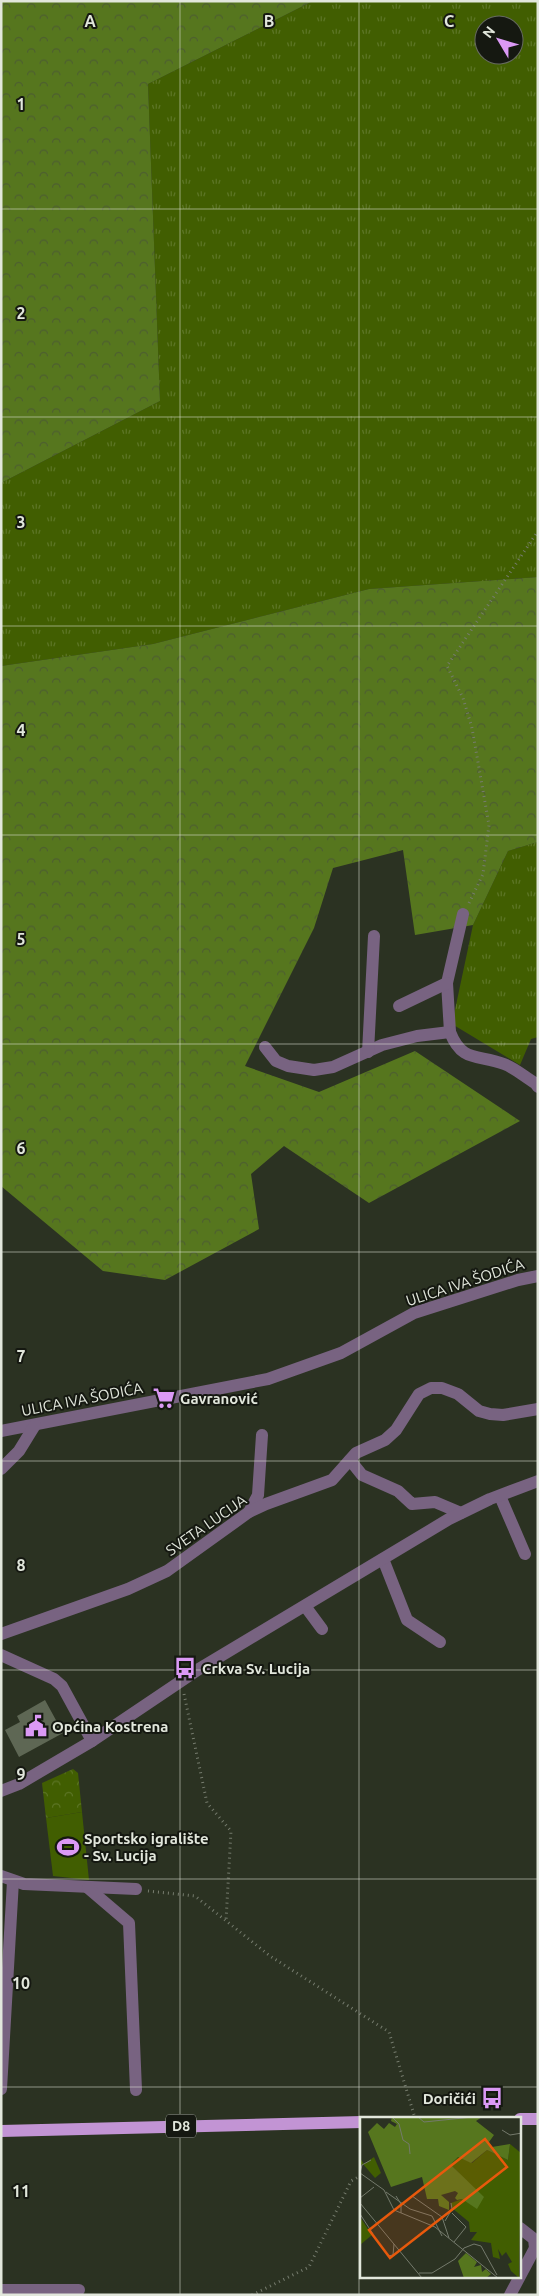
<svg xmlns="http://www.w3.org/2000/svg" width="539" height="2296" font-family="Ubuntu,sans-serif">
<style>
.grass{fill:url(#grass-tufts);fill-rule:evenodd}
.forest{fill:url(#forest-crowns)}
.park{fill:url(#park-crowns)}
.pitch{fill:#415e01}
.building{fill:#5e6754}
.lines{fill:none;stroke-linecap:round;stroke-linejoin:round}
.path{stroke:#767c6e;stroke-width:3;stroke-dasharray:1 4;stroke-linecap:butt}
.minor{stroke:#786381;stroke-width:12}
.major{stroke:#c294d4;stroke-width:12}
.grid{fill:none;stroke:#e2e7dc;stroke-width:1;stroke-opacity:0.55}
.labels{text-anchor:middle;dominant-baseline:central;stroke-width:4;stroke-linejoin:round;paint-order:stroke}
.shield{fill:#151811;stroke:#a4a99f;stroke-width:1}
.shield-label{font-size:14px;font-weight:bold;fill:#e2e7dc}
.street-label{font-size:15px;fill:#e2e7dc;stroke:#151811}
.poi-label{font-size:15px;font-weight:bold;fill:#e2e7dc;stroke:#151811;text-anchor:start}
.inset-road{fill:none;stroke:#747a6c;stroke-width:1}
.view{fill:#e8590c;fill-opacity:0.15;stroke:#e8590c;stroke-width:2.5}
.inset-edge{fill:none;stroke:#e2e7dc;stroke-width:2.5}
.grid-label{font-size:16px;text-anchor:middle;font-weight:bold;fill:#e2e7dc;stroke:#151811;stroke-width:4;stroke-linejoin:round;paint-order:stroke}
</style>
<defs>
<pattern id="grass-tufts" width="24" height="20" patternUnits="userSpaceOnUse" patternTransform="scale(1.25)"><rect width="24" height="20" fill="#415e01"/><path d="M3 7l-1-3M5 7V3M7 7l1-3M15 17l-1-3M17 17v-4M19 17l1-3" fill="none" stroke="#5c7525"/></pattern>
<pattern id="forest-crowns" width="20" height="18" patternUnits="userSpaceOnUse" patternTransform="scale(1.25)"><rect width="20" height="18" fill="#56761e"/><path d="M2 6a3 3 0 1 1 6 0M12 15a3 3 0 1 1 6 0" fill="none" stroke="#4d5e30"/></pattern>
<pattern id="park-crowns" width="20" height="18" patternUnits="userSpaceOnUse" patternTransform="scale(1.25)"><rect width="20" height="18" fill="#415e01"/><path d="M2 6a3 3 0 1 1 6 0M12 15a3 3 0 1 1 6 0" fill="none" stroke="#5c7525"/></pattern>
</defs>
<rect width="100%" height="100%" fill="#2b3222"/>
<g class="grass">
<path d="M 313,1 L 538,1 L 538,577 L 369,589 L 153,644 L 1,666 L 1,483 L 160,401 L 148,84 ZM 484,25 L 514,25 L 514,55 L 484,55 Z"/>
<path d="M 538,842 L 538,1037 L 531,1039 L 520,1065 L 452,1024 L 473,925 L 508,851 Z"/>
</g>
<g class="forest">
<path d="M 1,1 L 313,1 L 148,84 L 160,401 L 1,483 Z"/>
<path d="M 538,577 L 538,842 L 508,851 L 473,925 L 415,935 L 403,850 L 333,868 L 314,928 L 245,1066 L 319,1092 L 415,1051 L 520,1121 L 369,1203 L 284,1146 L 251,1174 L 259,1229 L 165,1280 L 103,1271 L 1,1186 L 1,666 L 153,644 L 369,589 Z"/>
</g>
<path class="park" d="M 73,1769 L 78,1773 L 82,1812 L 46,1818 L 42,1783 Z"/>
<path class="pitch" d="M 82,1812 L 89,1880 L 53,1876 L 46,1818 Z"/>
<path class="building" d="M 45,1700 L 63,1733 L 19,1757 L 5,1730 L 20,1722 L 17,1716 Z"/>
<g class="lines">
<g class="path">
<path d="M 469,903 L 483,874 L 489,825 L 472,728 L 463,698 L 447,666 L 538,531"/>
<path d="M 184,1694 L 207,1803 L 231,1831 L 226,1921"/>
<path d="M 148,1891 L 195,1896 L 270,1956 L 389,2032 L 415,2118"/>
<path d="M 252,2295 L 309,2267 L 351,2181 L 362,2175"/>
</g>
<g class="minor">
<path d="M 463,914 L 447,983 L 450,1032 C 462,1063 478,1054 504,1064 C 515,1068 525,1077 535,1083 L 538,1087"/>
<path d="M 399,1006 L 447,983"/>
<path d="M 265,1047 L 276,1061 L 288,1066 L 314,1070 L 333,1067 L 382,1045 L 417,1036 L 450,1032"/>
<path d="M 368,1052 L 374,936"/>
<path d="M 1,1431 L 268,1379 L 341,1353 L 414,1313 L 518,1280 L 538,1276"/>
<path d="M 350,1460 L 362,1475 L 398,1491 L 412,1504 L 435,1502 L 461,1513"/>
<path d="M 1,1469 L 19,1451 L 35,1425"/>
<path d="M 500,1496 L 525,1554"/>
<path d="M 249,1512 L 258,1495 L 262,1435"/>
<path d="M 383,1559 L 407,1620 L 440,1642"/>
<path d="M 305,1606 L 322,1629"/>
<path d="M 1,1634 L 128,1589 L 167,1571 L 249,1512 L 266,1504 L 332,1480 L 356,1453 L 385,1440 L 396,1430 L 419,1394 L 431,1388 L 442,1388 L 458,1394 L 479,1411 L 490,1414 L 503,1415 L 538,1409"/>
<path d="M 1,1655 L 54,1679 L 62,1686 L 92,1741"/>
<path d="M 1,1791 L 19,1784 L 92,1741 L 199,1669 L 449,1519 L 490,1499 L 538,1481"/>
<path d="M 1,1876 L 24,1884 L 136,1889"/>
<path d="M 88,1888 L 129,1923 L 136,2090"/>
<path d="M 1,2089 L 13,1881"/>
<path d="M 1,2290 L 79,2290"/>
<path d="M 510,2295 L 535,2248 L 534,2239 L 520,2228"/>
</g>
<g class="major">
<path d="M 520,2119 L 538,2119"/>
<path d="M 1,2131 L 362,2122"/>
</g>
</g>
<path class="grid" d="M 180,1 L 180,2295M 359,1 L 359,2295M 1,209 L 538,209M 1,417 L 538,417M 1,626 L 538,626M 1,835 L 538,835M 1,1044 L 538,1044M 1,1252 L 538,1252M 1,1461 L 538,1461M 1,1670 L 538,1670M 1,1879 L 538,1879M 1,2087 L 538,2087"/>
<defs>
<g id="supermarket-bare" transform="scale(1.725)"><path d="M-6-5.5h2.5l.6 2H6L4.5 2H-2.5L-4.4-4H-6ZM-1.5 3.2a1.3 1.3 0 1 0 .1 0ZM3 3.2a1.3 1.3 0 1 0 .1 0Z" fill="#db99f5" stroke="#151811" stroke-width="2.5" paint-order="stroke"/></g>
<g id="bus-bare" transform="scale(1.725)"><path d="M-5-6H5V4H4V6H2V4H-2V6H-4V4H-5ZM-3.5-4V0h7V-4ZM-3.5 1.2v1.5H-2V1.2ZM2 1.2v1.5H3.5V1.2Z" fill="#db99f5" stroke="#151811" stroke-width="2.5" paint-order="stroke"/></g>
<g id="civic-bare" transform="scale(1.725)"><path d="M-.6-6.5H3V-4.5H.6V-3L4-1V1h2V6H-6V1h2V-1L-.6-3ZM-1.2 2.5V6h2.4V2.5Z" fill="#db99f5" stroke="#151811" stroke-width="2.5" paint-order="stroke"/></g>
<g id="stadium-bare" transform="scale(1.725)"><path d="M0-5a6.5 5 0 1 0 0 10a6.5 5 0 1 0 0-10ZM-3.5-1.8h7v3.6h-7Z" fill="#db99f5" stroke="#151811" stroke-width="2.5" paint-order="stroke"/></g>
</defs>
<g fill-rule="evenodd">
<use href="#supermarket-bare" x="164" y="1398"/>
<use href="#bus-bare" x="185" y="1668"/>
<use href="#civic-bare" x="36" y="1726"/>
<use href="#stadium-bare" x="68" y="1847"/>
<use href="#bus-bare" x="492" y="2098"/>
</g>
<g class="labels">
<rect class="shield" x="166" y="2114.5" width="30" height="23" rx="4"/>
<g class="shield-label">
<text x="181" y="2126">D8</text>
</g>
<g class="street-label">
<text transform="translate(465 1282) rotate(-18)">ULICA IVA ŠODIĆA</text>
<text transform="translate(82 1399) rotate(-11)">ULICA IVA ŠODIĆA</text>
<text transform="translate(206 1525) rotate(-35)">SVETA LUCIJA</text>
</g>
<g class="poi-label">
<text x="180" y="1398">Gavranović</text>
<text x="202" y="1668">Crkva Sv. Lucija</text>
<text x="52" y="1726">Općina Kostrena</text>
<text x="84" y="1838">Sportsko igralište<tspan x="84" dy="17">- Sv. Lucija</tspan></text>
<text x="476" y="2098" text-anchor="end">Doričići</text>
</g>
</g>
<g transform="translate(360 2117)">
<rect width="161" height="161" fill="#2b3222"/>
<path d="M 150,27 L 161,36 L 159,161 L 151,154 L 148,147 L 152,145 L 146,135 L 142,139 L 138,132 L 140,142 L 133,140 L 131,126 L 111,123 L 117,115 L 110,115 L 109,105 L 92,91 L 91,86 L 102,82 L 99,56 L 91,48 L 93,45 L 98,40 L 112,46 L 127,33 L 148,43 Z" fill="#415e01"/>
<path d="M 32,0 L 122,0 L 116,4 L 134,18 L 129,25 L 132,30 L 150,27 L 148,43 L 127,33 L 111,46 L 98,40 L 93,45 L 91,48 L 124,80 L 117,92 L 102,82 L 97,83 L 95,81 L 98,76 L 95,74 L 81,78 L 89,85 L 89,93 L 79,89 L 78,82 L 67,82 L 62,60 L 31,70 L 8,15 L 17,6 L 24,12 L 29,6 L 35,10 L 37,7 L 31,4 ZM 106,136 L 117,145 L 114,150 L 121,148 L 122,155 L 126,152 L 131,157 L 126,161 L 104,161 L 98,144 Z" fill="#56761e"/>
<path d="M 14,40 L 21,56 L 15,61 L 3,47 L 0,49 L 0,41 L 4,47 Z" fill="#415e01"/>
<path d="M 0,100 L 12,118 L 0,128 Z" fill="#415e01"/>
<path class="inset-road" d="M 32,0 L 39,7 L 43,23 L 49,27 L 50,37M 58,0 L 64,5 L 113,0M 142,13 L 150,18 L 162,16M 0,56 L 24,73 L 34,93 L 75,110 L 138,161M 0,56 L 2,48 L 11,43M 26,75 L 50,92 L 72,99 L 82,119M 36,79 L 41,87 L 41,96M 52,79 L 82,100 L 89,121M 0,81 L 14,70M 0,86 L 62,161M 92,96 L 106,110 L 94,125M 0,97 L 13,117M 85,104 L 92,92 L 91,86M 28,139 L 33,138 L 34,127M 59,156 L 72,156 L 95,142 L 104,131 L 114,127 L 121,129 L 137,158"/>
<path class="view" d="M 125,22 L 147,50 L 30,141 L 9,113 Z"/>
<rect width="161" height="161" class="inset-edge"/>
</g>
<g class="grid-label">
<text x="90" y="27">A</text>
<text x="269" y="27">B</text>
<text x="449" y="27">C</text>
<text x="21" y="110">1</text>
<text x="21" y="319">2</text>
<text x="21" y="528">3</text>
<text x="21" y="736">4</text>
<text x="21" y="945">5</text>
<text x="21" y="1154">6</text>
<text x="21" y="1362">7</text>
<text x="21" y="1571">8</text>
<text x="21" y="1780">9</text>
<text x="21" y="1989">10</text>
<text x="21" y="2197">11</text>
</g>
<rect width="539" height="2296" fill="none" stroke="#e2e7dc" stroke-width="5"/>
<g transform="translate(499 40) rotate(308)"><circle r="24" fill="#151811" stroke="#676b62"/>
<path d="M0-4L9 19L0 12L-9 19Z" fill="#db99f5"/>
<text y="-8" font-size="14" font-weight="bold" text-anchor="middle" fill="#e2e7dc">N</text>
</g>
</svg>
